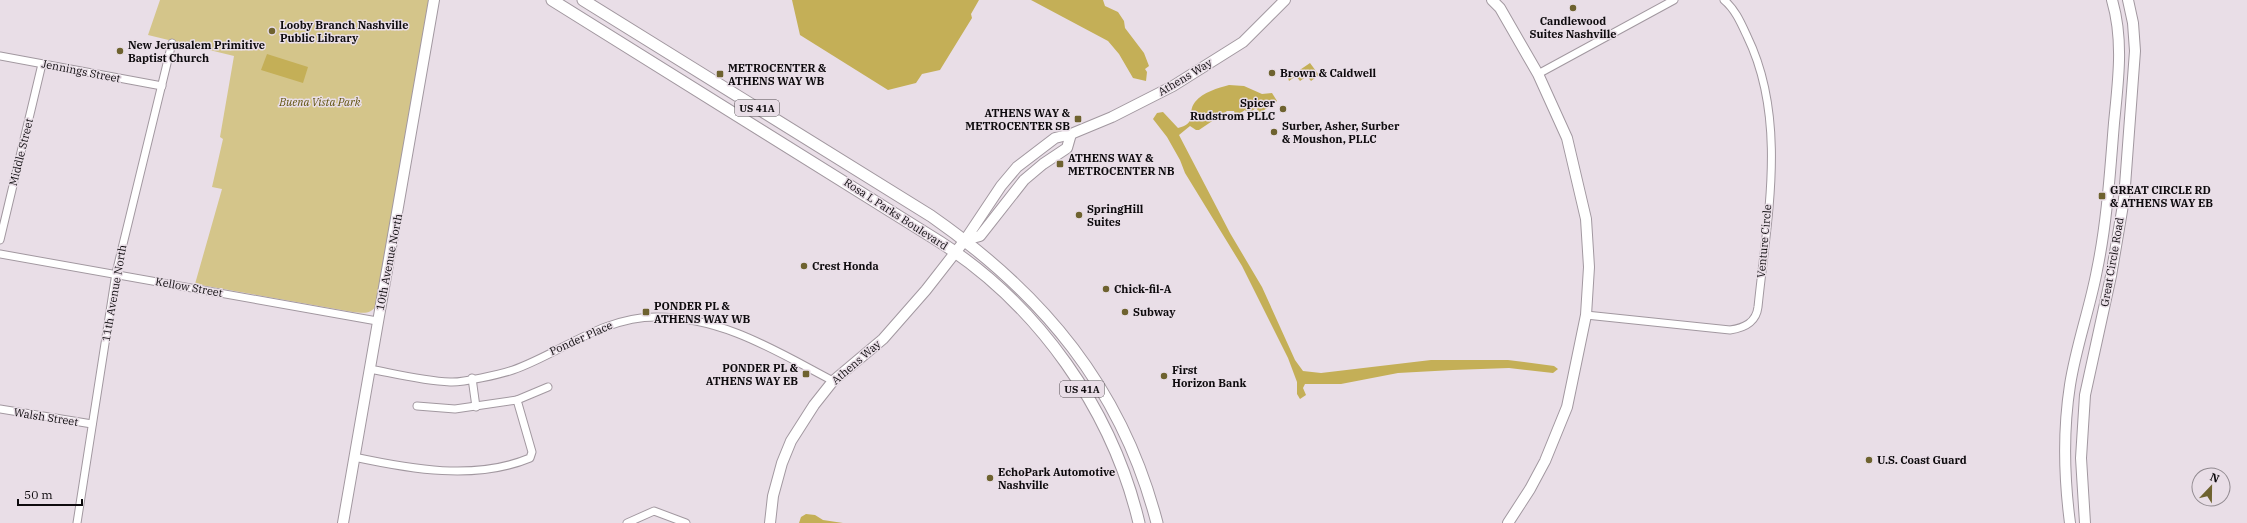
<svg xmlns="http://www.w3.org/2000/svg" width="2247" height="523" font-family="'IBM Plex Serif',serif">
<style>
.green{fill:#d4c58a}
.water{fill:#c4af57}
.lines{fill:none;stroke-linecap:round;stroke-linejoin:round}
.street-casing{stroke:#a298a0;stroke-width:9}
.secondary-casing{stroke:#a298a0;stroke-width:12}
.primary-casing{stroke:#a298a0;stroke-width:13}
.street{stroke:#fff;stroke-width:7}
.secondary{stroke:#fff;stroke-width:10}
.primary{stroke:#fff;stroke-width:11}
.poi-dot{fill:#6e622f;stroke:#e9dee7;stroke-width:1.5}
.labels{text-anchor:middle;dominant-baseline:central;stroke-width:3;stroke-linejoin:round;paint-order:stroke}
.shield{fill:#e9dee7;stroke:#504a4f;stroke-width:1}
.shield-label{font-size:10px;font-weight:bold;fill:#0e0b0e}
.poi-label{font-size:11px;font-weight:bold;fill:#0e0b0e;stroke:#e9dee7;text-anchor:start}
.street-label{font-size:11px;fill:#0e0b0e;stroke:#e9dee7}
.park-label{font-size:11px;font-style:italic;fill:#60520d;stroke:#e9dee7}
</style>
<rect width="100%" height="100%" fill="#e9dee7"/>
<path class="green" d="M 160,0 L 430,0 L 376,305 C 371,315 363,313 353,312 L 195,284 L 222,189 L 212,187 L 223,139 L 220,137 L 234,56 L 148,35 Z"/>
<g class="water">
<path d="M 792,0 L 979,0 L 971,14 L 972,18 L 940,70 L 922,74 L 916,83 L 888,90 L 800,35 Z"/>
<path d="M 1031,0 L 1103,0 L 1105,6 L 1118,12 L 1124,21 L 1125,28 L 1144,53 L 1149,66 L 1145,69 L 1147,72 L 1146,81 L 1133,78 L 1119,54 L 1108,41 Z"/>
<path d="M 267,54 L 308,67 L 303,83 L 261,70 Z"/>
<path d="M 1310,63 L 1319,75 L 1311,81 L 1307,76 L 1300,81 L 1296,76 L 1289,81 L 1288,78 Z"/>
<path d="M 1229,85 L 1244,86 L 1262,94 L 1272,93 L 1277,101 L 1260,113 L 1256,108 L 1248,114 L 1245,110 L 1236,116 L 1234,111 L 1227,111 L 1199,130 L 1196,130 L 1190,126 L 1179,135 L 1230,233 L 1262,287 L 1295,360 L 1303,371 L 1321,373 L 1431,360 L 1508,360 L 1554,366 L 1558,369 L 1553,373 L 1509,368 L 1453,370 L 1398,373 L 1341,384 L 1305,384 L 1303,388 L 1306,395 L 1300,399 L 1297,394 L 1297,382 L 1288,358 L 1242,266 L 1185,173 L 1180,160 L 1167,137 L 1153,119 L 1157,113 L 1163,112 L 1178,128 C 1198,123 1186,114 1195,102 C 1203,92 1218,88 1229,85 Z"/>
<path d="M 806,514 L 815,515 L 823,520 L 843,523 L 799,523 L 801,517 Z"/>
</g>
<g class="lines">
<g class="street-casing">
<g id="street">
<path d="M 0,56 L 162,86"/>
<path d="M 1538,74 L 1674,0"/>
<path d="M 0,240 L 42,64"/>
<path d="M 0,254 L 377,321"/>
<path d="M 1586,315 L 1730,330 C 1744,328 1756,323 1758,307 C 1767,218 1788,120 1747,36 C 1741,23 1735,9 1724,0"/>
<path d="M 370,369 C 396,374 423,381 450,382 C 462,383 501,374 513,370 C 561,353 602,317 656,317 C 723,317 776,351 833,381"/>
<path d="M 472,378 L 476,407"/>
<path d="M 417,406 L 455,409 L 517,400"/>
<path d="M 0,409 L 92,424"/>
<path d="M 354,457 C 410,469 475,481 530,458 L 532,452 L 517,400 L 548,387"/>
<path d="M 77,523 L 116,273 L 172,43"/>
<path d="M 627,523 L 654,511 L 686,523"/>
</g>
</g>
<g class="secondary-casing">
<g id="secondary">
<path d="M 1492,0 L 1500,8 L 1538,74 L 1567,138 L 1586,219 L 1589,267 L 1586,315 L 1567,407 L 1545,461 L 1530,489 L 1508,523"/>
<path d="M 965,240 L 980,236 L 1024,180 L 1043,164 L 1067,148 L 1071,134"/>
<path d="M 343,523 L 434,0"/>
<path d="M 770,523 L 773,496 L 782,463 L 791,441 L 814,405 L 833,381 L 883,339 L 926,290 L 965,240 L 1001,186 L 1017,167 L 1055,138 L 1071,134 L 1112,117 L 1173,86 L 1243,42 L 1285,0"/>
<path d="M 2070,523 C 2064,477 2063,430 2070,385 C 2076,346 2090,308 2097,270 C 2107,222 2110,172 2114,123 C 2118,82 2124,41 2112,0"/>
<path d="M 2085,523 L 2081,458 L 2085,395 L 2111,276 L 2124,199 L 2135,51 L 2133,23 L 2128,0"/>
</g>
</g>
<g class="primary-casing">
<g id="primary">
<path d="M 552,0 L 940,242 C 1038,305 1112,409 1139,523"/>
<path d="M 583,0 L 931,216 C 1043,294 1122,388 1157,523"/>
</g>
</g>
<use href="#street" class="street"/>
<use href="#secondary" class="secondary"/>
<use href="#primary" class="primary"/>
</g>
<g class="poi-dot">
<circle cx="1573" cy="8" r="4"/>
<circle cx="272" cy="31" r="4"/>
<circle cx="120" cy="51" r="4"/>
<circle cx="1272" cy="73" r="4"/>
<rect x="716" y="70" width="8" height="8" rx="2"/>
<circle cx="1283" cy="109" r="4"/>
<rect x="1074" y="115" width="8" height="8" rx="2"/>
<circle cx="1274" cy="132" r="4"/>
<rect x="1056" y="160" width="8" height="8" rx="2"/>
<rect x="2098" y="192" width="8" height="8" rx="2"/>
<circle cx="1079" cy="215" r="4"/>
<circle cx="804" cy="266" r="4"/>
<circle cx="1106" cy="289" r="4"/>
<rect x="642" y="308" width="8" height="8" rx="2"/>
<circle cx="1125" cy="312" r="4"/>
<rect x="802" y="370" width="8" height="8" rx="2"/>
<circle cx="1164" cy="376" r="4"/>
<circle cx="1869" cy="460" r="4"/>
<circle cx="990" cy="478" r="4"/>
</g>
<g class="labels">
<g class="shield">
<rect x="735" y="100" width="44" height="16" rx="3"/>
<rect x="1060" y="381" width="44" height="16" rx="3"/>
</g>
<g class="shield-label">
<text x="757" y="108">US 41A</text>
<text x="1082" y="389">US 41A</text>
</g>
<g class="poi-label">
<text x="1573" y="21" text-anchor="middle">Candlewood<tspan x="1573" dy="13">Suites Nashville</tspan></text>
<text x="280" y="25">Looby Branch Nashville<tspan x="280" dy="13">Public Library</tspan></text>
<text x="128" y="45">New Jerusalem Primitive<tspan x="128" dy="13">Baptist Church</tspan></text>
<text x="728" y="68">METROCENTER &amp;<tspan x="728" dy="13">ATHENS WAY WB</tspan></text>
<text x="1280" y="73">Brown &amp; Caldwell</text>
<text x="1275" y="103" text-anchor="end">Spicer<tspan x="1275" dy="13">Rudstrom PLLC</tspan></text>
<text x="1070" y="113" text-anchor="end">ATHENS WAY &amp;<tspan x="1070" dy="13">METROCENTER SB</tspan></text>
<text x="1282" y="126">Surber, Asher, Surber<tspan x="1282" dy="13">&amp; Moushon, PLLC</tspan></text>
<text x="1068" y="158">ATHENS WAY &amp;<tspan x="1068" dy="13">METROCENTER NB</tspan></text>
<text x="2110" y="190">GREAT CIRCLE RD<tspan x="2110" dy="13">&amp; ATHENS WAY EB</tspan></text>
<text x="1087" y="209">SpringHill<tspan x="1087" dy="13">Suites</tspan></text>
<text x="812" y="266">Crest Honda</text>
<text x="1114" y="289">Chick-fil-A</text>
<text x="654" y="306">PONDER PL &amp;<tspan x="654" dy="13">ATHENS WAY WB</tspan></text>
<text x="1133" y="312">Subway</text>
<text x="798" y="368" text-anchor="end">PONDER PL &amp;<tspan x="798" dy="13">ATHENS WAY EB</tspan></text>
<text x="1172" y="370">First<tspan x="1172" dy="13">Horizon Bank</tspan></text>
<text x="1877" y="460">U.S. Coast Guard</text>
<text x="998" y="472">EchoPark Automotive<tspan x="998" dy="13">Nashville</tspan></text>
</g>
<g class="street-label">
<text transform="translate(81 71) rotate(11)">Jennings Street</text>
<text transform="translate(1185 77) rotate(-31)">Athens Way</text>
<text transform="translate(21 152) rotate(-76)">Middle Street</text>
<text transform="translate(896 214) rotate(33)">Rosa L Parks Boulevard</text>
<text transform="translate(1764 241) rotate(-85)">Venture Circle</text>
<text transform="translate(389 262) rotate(-79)">10th Avenue North</text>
<text transform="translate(2112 262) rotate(-80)">Great Circle Road</text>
<text transform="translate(189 287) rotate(10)">Kellow Street</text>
<text transform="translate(114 293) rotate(-80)">11th Avenue North</text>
<text transform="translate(581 338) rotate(-24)">Ponder Place</text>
<text transform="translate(856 362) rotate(-41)">Athens Way</text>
<text transform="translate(46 417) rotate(9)">Walsh Street</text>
</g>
<g class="park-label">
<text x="320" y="102">Buena Vista Park</text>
</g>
</g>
<g transform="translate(2211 487) rotate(22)"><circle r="19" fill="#e9dee7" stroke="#918a90"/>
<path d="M0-3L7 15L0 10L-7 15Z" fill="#6e622f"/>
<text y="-6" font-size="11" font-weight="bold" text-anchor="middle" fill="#0e0b0e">N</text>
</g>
<path d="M18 499v6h64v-6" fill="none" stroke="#0e0b0e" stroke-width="2"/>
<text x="24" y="499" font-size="12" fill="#0e0b0e" stroke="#e9dee7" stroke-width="3" paint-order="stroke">50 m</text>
</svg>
